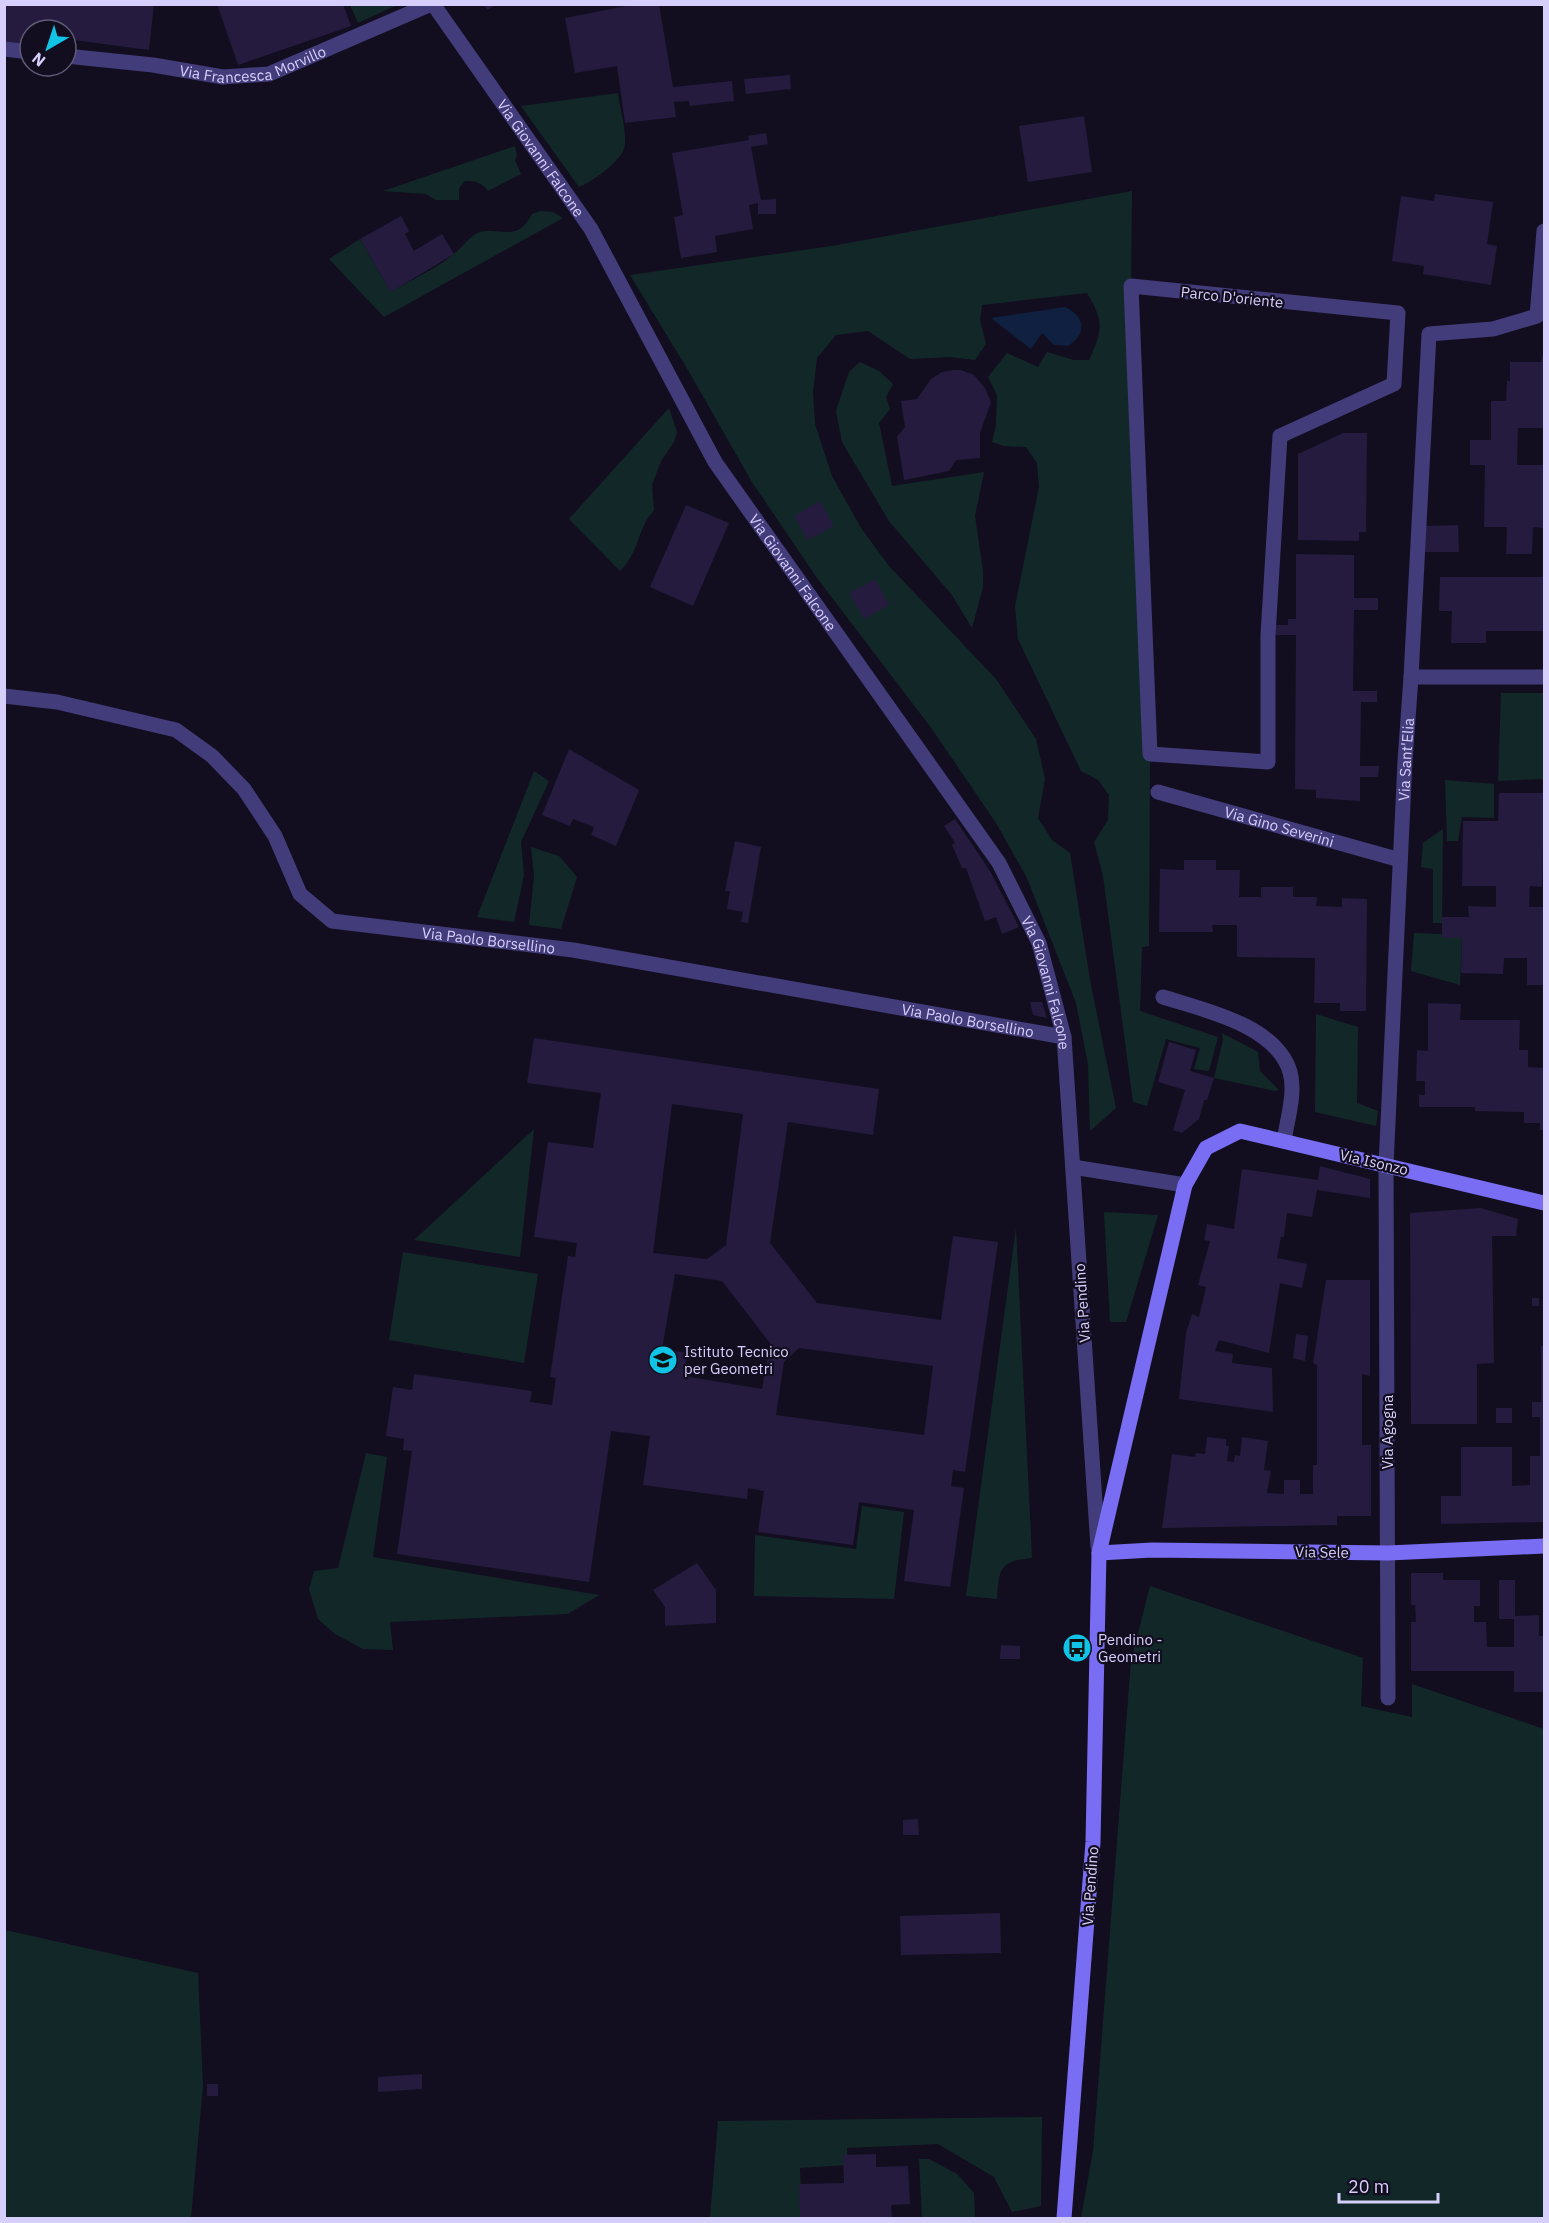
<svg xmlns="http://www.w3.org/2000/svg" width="1549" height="2223" font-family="'IBM Plex Sans',sans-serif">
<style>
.green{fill:#122828}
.water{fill:#102040}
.building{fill:#251b3e;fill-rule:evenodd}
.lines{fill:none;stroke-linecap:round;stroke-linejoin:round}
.street{stroke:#423c7a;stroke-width:15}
.secondary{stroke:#796df4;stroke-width:15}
.labels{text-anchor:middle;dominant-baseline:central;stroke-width:4.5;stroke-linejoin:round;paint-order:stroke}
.street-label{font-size:15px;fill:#d7cffb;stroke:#120e1f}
.poi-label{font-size:15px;fill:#d7cffb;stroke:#120e1f;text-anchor:start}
</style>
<rect width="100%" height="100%" fill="#120e1f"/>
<g class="green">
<path d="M 350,5 L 397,5 L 358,23 Z"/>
<path d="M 618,93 C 620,109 626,128 625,144 C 624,160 593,181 579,187 L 521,106 Z"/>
<path d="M 515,146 L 517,155 L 515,160 L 521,174 L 488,191 C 481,182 476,181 465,181 L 459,188 L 459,200 L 436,200 L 426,194 L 383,191 Z"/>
<path d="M 1132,191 L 1131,286 L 1150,754 L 1149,946 L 1142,947 L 1140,1011 L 1218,1037 L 1209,1071 L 1194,1069 L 1200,1048 L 1166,1039 L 1147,1106 L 1133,1102 L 1103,876 L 1094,842 L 1108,820 L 1109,795 L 1098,780 L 1081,771 L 1018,639 L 1015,606 L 1039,487 L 1037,463 L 1026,447 L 1004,446 L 992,442 L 996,425 L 997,395 L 988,377 L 1007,353 L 1038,367 L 1047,352 L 1074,360 L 1089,360 C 1103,331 1104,321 1087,293 L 982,305 L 980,320 L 986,344 L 975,360 L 950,357 L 910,359 L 868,331 L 836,335 L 817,358 L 813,392 L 815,424 L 832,476 L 861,528 L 889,566 L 996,679 L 1036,739 L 1045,779 L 1038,818 L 1052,840 L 1070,853 L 1090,980 L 1116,1108 L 1090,1131 L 1088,1064 L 1076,1003 L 1027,878 L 996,823 L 932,729 L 817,578 L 752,482 L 688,370 L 630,275 L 832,246 Z"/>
<path d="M 541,211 L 553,212 L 563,218 L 384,317 L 329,259 L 360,239 L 391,292 C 412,279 437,269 455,253 C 463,247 470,235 480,232 C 504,227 517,243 532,214 Z"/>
<path d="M 860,362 L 879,371 L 893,384 L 886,397 L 890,409 L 879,423 L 892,486 L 984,472 L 975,516 L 983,571 L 983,587 L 972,628 L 952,595 L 889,521 L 842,442 L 836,411 L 849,372 Z"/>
<path d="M 669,408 L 677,432 L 674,442 L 661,461 L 652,485 L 654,510 C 636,531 640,551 620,571 L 569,519 Z"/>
<path d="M 1501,693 L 1544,693 L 1544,779 L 1498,781 Z"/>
<path d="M 534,771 L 549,781 L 521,842 L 524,875 L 514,922 L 477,917 Z"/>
<path d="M 1445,780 L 1494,784 L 1494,818 L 1462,817 L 1458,841 L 1447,841 Z"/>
<path d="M 1443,829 L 1442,923 L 1433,923 L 1433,869 L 1421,867 L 1423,843 Z"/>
<path d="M 531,847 L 559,856 L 577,877 L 561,929 L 529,925 L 534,876 Z"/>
<path d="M 1414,933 L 1442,934 L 1443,938 L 1462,938 L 1460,985 L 1411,971 Z"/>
<path d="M 1316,1014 L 1358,1027 L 1357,1103 L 1378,1111 L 1376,1126 L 1315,1112 Z"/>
<path d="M 1222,1033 L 1258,1052 L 1260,1071 L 1279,1090 L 1275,1091 L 1214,1078 L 1223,1040 Z"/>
<path d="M 534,1129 L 520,1257 L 414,1240 Z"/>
<path d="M 1104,1212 L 1158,1215 L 1126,1322 L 1110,1322 Z"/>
<path d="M 1016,1228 L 1032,1558 C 999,1561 999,1569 997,1599 L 966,1596 Z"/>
<path d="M 403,1252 L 538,1274 L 524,1363 L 389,1340 Z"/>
<path d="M 366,1453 L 387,1457 L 373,1557 L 599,1595 L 568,1614 L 390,1622 L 393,1650 L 363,1649 L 335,1634 L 318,1619 L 309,1589 L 314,1571 L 338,1568 Z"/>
<path d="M 862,1506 L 904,1512 L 894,1599 L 754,1596 L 755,1535 L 856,1549 Z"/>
<path d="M 1150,1586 L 1363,1658 L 1361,1706 L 1412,1717 L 1412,1684 L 1544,1729 L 1544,2218 L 1081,2218 L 1093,2151 L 1131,1661 Z"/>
<path d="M 5,1930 L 198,1973 L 203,2086 L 191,2218 L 5,2218 Z"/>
<path d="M 1042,2117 L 1041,2206 L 1012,2212 L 994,2177 L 938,2144 L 847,2148 L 848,2165 L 800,2168 L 802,2218 L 710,2218 L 718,2121 Z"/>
<path d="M 919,2159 L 929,2159 L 957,2174 L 974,2193 L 975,2218 L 922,2218 Z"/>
</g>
<path class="water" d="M 1065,307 C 1086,317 1087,333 1068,346 L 1054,345 L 1042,333 L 1031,349 L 991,318 Z"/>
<g class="building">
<path d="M 5,4 L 154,4 L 149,50 L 66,39 L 66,30 L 30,30 L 30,47 L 5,43 Z"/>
<path d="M 217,4 L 343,4 L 351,26 L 238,65 Z"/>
<path d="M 484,4 L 497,4 L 487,10 Z"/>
<path d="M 636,4 L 659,4 L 673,87 L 732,81 L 734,101 L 690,106 L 689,101 L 674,102 L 676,117 L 625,123 L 617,66 L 575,73 L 565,18 Z"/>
<path d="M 790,75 L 791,89 L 746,94 L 744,79 Z"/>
<path d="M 1084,116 L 1092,172 L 1028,182 L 1019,126 Z"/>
<path d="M 766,133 L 768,144 L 751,147 L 761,200 L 776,199 L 776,214 L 758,214 L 758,203 L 749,205 L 753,229 L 715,236 L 717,252 L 681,258 L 674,217 L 683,215 L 672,153 L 749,140 L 748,136 Z"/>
<path d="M 1435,194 L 1493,202 L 1487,244 L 1497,246 L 1491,285 L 1423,274 L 1424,266 L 1392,261 L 1401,196 L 1434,201 Z"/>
<path d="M 401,216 L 409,231 L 405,234 L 414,251 L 442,234 L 454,254 L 391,292 L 360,239 Z"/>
<path d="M 1544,350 L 1544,428 L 1518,428 L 1517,465 L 1544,465 L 1544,528 L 1533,527 L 1532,554 L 1506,554 L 1507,527 L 1484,527 L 1485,465 L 1470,465 L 1470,440 L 1491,440 L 1491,401 L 1506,401 L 1507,381 L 1510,381 L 1510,362 L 1541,362 Z"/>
<path d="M 953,370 L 961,370 L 974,375 L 985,388 L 991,402 L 980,433 L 980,458 L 956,460 L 949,471 L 904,480 L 897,437 L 905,427 L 901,401 L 917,399 L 931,379 L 942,372 Z"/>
<path d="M 1343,433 L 1367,433 L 1366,532 L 1359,532 L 1359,541 L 1298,540 L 1298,454 Z"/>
<path d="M 820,501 L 834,526 L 808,540 L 794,516 Z"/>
<path d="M 686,505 L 729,523 L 693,606 L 650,587 Z"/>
<path d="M 1458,525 L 1459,552 L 1424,552 L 1424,526 Z"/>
<path d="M 1296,554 L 1354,555 L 1354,598 L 1378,598 L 1378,610 L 1354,610 L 1353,691 L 1377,691 L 1377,702 L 1361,702 L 1360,766 L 1379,766 L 1378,777 L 1360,777 L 1360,801 L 1316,798 L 1316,790 L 1295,789 L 1296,635 L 1268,635 L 1268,625 L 1288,625 L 1288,619 L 1296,619 Z"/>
<path d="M 1440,577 L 1544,577 L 1544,631 L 1486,631 L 1486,643 L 1451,643 L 1452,611 L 1439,611 Z"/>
<path d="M 875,579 L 889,605 L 864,619 L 849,593 Z"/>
<path d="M 569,749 L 639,790 L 616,846 L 591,835 L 594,827 L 573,819 L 570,826 L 542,815 Z"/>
<path d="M 1499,793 L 1544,793 L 1542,887 L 1530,886 L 1529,907 L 1544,907 L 1544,985 L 1527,985 L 1527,958 L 1504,958 L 1503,974 L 1461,973 L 1462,938 L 1442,938 L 1442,917 L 1469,917 L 1468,906 L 1496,907 L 1496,886 L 1462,886 L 1463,821 L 1498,821 Z"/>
<path d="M 955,819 L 990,871 L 1019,927 L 1002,934 L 996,917 L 985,921 L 966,868 L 962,868 L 952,845 L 955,843 L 944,826 Z"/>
<path d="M 735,841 L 761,847 L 748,923 L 741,922 L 743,912 L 727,909 L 730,891 L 725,891 Z"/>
<path d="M 1184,860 L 1216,860 L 1216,870 L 1240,870 L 1239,897 L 1261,897 L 1261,887 L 1293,887 L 1293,897 L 1317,897 L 1316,906 L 1342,907 L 1342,898 L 1367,899 L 1366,1011 L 1340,1011 L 1340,1003 L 1314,1003 L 1315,958 L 1237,957 L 1237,925 L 1212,925 L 1213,932 L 1159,932 L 1160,869 L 1184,870 Z"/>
<path d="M 1030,1002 L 1042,1002 L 1047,1018 L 1033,1015 Z"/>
<path d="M 1428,1003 L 1461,1004 L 1460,1020 L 1520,1020 L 1519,1050 L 1528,1050 L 1528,1067 L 1544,1068 L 1544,1130 L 1540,1130 L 1540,1123 L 1524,1123 L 1524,1112 L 1475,1111 L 1475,1107 L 1419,1107 L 1419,1095 L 1425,1095 L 1425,1081 L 1416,1081 L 1417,1050 L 1428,1051 Z"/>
<path d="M 534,1038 L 879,1089 L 873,1135 L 788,1122 L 770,1243 L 817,1303 L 941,1320 L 953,1236 L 998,1242 L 965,1472 L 953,1470 L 951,1486 L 964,1488 L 950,1587 L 904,1581 L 914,1510 L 859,1502 L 853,1545 L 758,1532 L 764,1491 L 748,1488 L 747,1499 L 643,1485 L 650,1436 L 611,1431 L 589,1582 L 397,1554 L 412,1451 L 403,1450 L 404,1439 L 386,1436 L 393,1387 L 412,1390 L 414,1374 L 532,1391 L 530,1402 L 552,1405 L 556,1378 L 550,1377 L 568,1256 L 575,1257 L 577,1243 L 534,1237 L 548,1142 L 593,1148 L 601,1093 L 527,1083 ZM 672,1104 L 743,1114 L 726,1245 L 707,1259 L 653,1253 ZM 675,1274 L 722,1281 L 770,1343 L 762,1389 L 684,1376 L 687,1353 L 662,1349 ZM 799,1348 L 933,1366 L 924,1435 L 776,1415 L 784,1362 Z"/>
<path d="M 1169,1042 L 1196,1050 L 1190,1071 L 1214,1078 L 1207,1100 L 1204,1100 L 1199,1119 L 1182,1133 L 1173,1130 L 1185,1090 L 1158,1082 Z"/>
<path d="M 1320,1166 L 1370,1179 L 1370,1198 L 1317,1190 L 1312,1217 L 1287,1213 L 1284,1237 L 1281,1237 L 1277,1258 L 1307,1264 L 1302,1288 L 1280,1283 L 1269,1353 L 1219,1340 L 1215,1351 L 1233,1354 L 1232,1363 L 1272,1368 L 1273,1412 L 1179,1399 L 1186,1333 L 1192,1314 L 1199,1317 L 1206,1287 L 1198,1285 L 1210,1241 L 1204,1240 L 1207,1224 L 1234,1229 L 1242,1169 L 1318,1180 Z"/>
<path d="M 1481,1208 L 1518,1219 L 1516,1236 L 1492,1236 L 1494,1363 L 1477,1364 L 1477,1424 L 1411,1424 L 1410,1213 Z"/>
<path d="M 1326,1280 L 1370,1280 L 1370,1376 L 1362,1374 L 1362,1445 L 1371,1445 L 1371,1516 L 1337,1516 L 1337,1525 L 1162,1528 L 1172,1454 L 1195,1457 L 1196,1453 L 1205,1454 L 1207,1437 L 1226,1439 L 1226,1446 L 1229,1446 L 1227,1461 L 1234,1462 L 1235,1455 L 1240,1456 L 1242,1437 L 1268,1441 L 1264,1470 L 1271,1471 L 1267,1493 L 1284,1494 L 1284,1480 L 1300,1480 L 1300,1494 L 1313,1494 L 1313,1465 L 1317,1465 L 1317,1365 L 1313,1363 Z"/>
<rect x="1532" y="1298" width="7" height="8"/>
<path d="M 1296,1334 L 1308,1336 L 1305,1361 L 1293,1358 Z"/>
<path d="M 1541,1346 L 1544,1346 L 1544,1522 L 1441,1524 L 1441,1496 L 1461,1496 L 1461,1447 L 1512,1447 L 1512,1486 L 1530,1485 L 1530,1456 L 1540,1456 L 1540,1417 L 1532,1417 L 1532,1402 L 1541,1402 Z"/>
<rect x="1496" y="1408" width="16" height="15"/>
<path d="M 697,1563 L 716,1590 L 716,1623 L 665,1626 L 665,1607 L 653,1590 Z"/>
<path d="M 1411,1573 L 1443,1573 L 1443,1580 L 1480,1580 L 1480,1606 L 1474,1606 L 1474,1622 L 1486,1622 L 1487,1647 L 1514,1647 L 1514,1619 L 1499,1619 L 1499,1580 L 1515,1580 L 1515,1616 L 1539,1615 L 1539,1636 L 1544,1636 L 1544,1692 L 1514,1692 L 1514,1671 L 1411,1671 L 1411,1622 L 1416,1622 L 1415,1605 L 1411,1605 Z"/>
<path d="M 1001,1645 L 1020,1646 L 1020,1659 L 1000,1659 Z"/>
<path d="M 918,1819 L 919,1835 L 903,1835 L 903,1820 Z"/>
<path d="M 1000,1913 L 1001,1953 L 901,1955 L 900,1916 Z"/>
<path d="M 422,2074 L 422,2089 L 378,2092 L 378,2077 Z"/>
<rect x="207" y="2084" width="11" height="12"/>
<path d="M 876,2154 L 876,2167 L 908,2166 L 910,2204 L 891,2205 L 892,2218 L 800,2218 L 799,2184 L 844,2183 L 843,2155 Z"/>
</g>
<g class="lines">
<g class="street">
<path id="s1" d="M 433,4 L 591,229 L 715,462 L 999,863 L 1039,943 L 1064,1037 L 1098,1547"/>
<path d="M 4,49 L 30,52"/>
<path id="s2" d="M 66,56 L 153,65 L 223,77 L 269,74 L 431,4"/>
<path d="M 1131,286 L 1398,313 L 1394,384 L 1280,436 L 1268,635 L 1268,762 L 1150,754 Z"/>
<path d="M 1411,677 L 1544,677"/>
<path id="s3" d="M 4,696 L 57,702 L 176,730 L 212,756 L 244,789 L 275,836 L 300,894 L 332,921 L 573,950 L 1064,1037"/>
<path id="s4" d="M 1158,792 L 1400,860"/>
<path d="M 1163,997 C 1204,1010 1276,1025 1290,1072 C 1296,1093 1287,1120 1284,1141"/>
<path d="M 1073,1167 L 1185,1185"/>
<path id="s5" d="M 1388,1698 L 1386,1165 L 1405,761 L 1411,677 L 1429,334 L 1493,329 L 1537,316 L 1544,231"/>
</g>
<g class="secondary">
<path d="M 1099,1553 L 1152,1550 L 1388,1553 L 1544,1546"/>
<path d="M 1064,2218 L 1093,1842 L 1099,1553 L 1185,1185 L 1206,1148 L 1240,1131 L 1544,1203"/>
</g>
</g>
<defs>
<g id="school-disc" transform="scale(1.5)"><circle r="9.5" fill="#11c4e6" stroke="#120e1f"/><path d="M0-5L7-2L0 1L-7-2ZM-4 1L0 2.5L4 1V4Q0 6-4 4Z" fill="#111"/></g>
<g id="bus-disc" transform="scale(1.5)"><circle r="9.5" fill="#11c4e6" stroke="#120e1f"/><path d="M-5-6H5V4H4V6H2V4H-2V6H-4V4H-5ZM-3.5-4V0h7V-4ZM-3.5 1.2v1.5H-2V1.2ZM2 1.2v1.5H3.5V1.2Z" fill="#111"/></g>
</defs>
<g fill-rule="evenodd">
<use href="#school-disc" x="663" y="1360"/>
<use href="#bus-disc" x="1077" y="1648"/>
</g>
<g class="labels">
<g class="street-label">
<text stroke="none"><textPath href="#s2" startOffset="190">Via Francesca Morvillo</textPath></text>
<text stroke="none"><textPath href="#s1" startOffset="188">Via Giovanni Falcone</textPath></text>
<text transform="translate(1232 297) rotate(6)">Parco D'oriente</text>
<text stroke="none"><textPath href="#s1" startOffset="674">Via Giovanni Falcone</textPath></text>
<text stroke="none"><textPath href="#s5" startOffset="939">Via Sant'Elia</textPath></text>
<text stroke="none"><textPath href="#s4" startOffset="126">Via Gino Severini</textPath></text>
<text stroke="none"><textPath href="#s3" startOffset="585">Via Paolo Borsellino</textPath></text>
<text stroke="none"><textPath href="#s1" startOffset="1160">Via Giovanni Falcone</textPath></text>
<text stroke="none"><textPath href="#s3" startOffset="1071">Via Paolo Borsellino</textPath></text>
<text transform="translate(1374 1162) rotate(13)">Via Isonzo</text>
<text transform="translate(1082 1303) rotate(-94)">Via Pendino</text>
<text transform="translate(1387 1432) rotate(-90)">Via Agogna</text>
<text transform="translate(1322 1552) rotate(1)">Via Sele</text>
<text transform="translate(1090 1886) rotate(-86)">Via Pendino</text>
</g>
<g class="poi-label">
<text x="684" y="1351">Istituto Tecnico<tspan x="684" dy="17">per Geometri</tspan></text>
<text x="1098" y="1639">Pendino -<tspan x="1098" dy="17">Geometri</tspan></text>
</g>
</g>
<rect width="1549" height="2223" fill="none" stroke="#d7cffb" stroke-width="12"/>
<g transform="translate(48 48) rotate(219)"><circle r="28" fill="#120e1f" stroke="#615b77" stroke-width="1.5"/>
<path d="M0-4.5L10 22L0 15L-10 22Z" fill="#11c4e6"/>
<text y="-9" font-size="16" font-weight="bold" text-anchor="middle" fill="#d7cffb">N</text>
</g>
<path d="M1339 2193v9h99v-9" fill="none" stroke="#d7cffb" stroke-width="3"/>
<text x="1348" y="2193" font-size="18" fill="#d7cffb" stroke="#120e1f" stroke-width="4.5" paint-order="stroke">20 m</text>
</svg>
